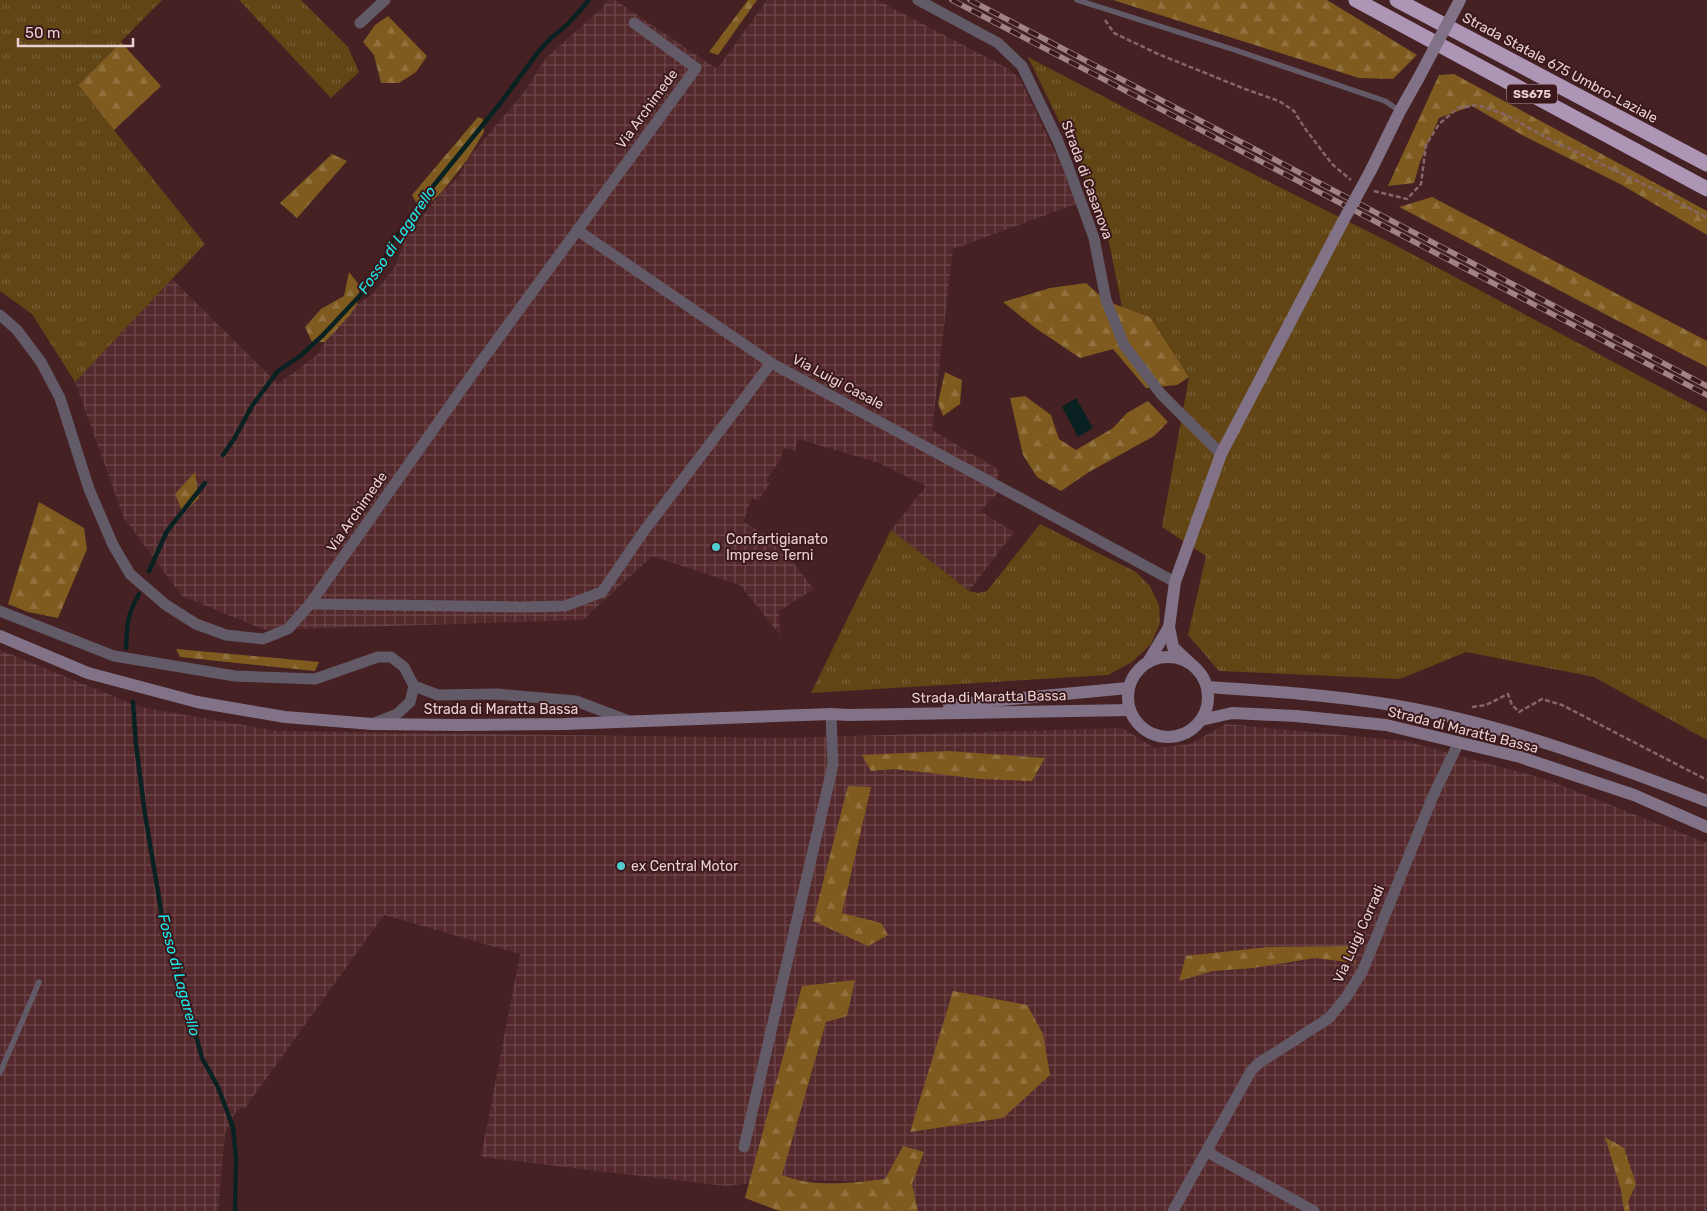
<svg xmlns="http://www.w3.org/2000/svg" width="1707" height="1211" font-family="Rubik,sans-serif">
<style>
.industrial{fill:url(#industrial-grid)}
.grass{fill:url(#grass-tufts)}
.forest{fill:url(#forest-firs)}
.water{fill:#0a2122}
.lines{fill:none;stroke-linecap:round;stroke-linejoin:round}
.stream{stroke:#0a2122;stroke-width:4.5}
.path{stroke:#866668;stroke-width:2.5;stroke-dasharray:5 2.5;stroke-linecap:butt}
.lane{stroke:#635a67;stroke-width:5.5}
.street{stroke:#635a67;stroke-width:11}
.secondary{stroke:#817287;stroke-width:12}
.highway{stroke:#ad95b6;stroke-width:15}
.rail-casing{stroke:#a18385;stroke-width:5.5}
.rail{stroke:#3a181b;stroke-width:4;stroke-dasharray:11;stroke-linecap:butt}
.secondary-bridge{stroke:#817287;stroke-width:12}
.poi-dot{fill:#52cdce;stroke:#3a181b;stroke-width:2}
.labels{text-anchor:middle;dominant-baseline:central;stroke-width:4;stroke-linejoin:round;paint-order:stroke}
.shield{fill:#3a181b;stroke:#b4999a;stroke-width:1}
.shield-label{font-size:12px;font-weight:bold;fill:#e9d0d1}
.street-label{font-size:14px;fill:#e9d0d1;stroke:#3a181b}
.poi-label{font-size:14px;fill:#e9d0d1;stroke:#3a181b;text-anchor:start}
.water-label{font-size:15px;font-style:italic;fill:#1deaec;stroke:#3a181b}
</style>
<defs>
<pattern id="industrial-grid" width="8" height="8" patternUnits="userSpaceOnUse" patternTransform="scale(1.25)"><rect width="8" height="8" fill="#54292c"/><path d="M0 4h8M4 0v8" fill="none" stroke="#6d474a"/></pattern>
<pattern id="grass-tufts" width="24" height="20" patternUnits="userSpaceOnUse" patternTransform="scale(1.25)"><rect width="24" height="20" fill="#614515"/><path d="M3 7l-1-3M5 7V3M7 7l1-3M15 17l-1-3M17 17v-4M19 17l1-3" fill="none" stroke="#785f36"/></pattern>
<pattern id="forest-firs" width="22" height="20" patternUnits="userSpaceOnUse" patternTransform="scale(1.25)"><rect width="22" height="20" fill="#7f5b1f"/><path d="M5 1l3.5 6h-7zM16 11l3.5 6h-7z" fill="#91723e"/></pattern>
</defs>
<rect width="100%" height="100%" fill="#452124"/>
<g class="industrial">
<path d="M 608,0 L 615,0 L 717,69 L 767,0 L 877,0 L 1009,69 L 1020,79 L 1062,167 L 1076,204 L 953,249 L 932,430 L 999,470 L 997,494 L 980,511 L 1014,532 L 969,591 L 891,530 L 926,486 L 879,463 L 798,439 L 795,451 L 784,448 L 780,460 L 766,480 L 770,483 L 758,501 L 752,498 L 743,522 L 770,537 L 777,538 L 779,545 L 814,589 L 779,611 L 780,635 L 740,585 L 652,556 L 583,620 L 265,630 L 182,596 L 124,518 L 75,382 L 172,279 L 278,384 L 317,355 L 325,342 L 350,315 L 357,304 L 372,295 L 395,267 L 406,237 L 441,193 L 459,176 L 467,160 L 525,91 L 546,58 L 602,8 Z"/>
<path d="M 0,650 L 140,707 L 278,731 L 788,738 L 1122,728 L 1155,748 L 1190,744 L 1226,724 L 1405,741 L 1545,779 L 1707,843 L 1707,1211 L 899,1211 L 910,1182 L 777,1180 L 726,1186 L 481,1157 L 520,954 L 384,915 L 245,1108 L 237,1110 L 225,1133 L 218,1211 L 0,1211 Z"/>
</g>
<g class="grass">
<path d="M 0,0 L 162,0 L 78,85 L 205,244 L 75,382 L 32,314 L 0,291 Z"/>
<path d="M 239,0 L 301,0 L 348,47 L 359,72 L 331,98 Z"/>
<path d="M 1028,57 L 1194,144 L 1395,245 L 1707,412 L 1707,740 L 1594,677 L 1466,652 L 1400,679 L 1219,671 L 1188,635 L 1206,556 L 1162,527 L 1189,377 L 1150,317 L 1122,307 L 1108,237 L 1081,166 Z"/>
<path d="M 1040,524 L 1136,572 L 1150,586 L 1159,605 L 1160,623 L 1151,644 L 1132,662 L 1108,675 L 811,693 L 891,530 L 969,591 L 978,593 L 987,591 Z"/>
</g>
<g class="forest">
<path d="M 748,0 L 757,0 L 718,55 L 709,52 Z"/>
<path d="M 1113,0 L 1327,0 L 1417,55 L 1393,79 L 1359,78 Z"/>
<path d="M 388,16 L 427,56 L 416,72 L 399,83 L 381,83 L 374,55 L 363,42 L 375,25 Z"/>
<path d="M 121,42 L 161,86 L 114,130 L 78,85 Z"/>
<path d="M 1454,74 L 1707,211 L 1707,235 L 1622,185 L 1522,135 L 1472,106 L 1439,118 L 1420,162 L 1414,183 L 1388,186 L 1439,75 Z"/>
<path d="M 478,117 L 483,119 L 484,132 L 467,160 L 441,193 L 421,211 L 412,195 Z"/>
<path d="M 332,154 L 347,161 L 297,218 L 280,203 Z"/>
<path d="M 1432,197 L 1707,341 L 1707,367 L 1399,207 Z"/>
<path d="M 349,272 L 360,286 L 357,304 L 350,315 L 325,342 L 312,342 L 305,327 L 321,309 L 344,296 Z"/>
<path d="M 1086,283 L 1106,301 L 1150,317 L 1189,377 L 1177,385 L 1146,388 L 1113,349 L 1080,358 L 1034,327 L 1003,302 L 1050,288 Z"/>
<path d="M 945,372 L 962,380 L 960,404 L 943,416 L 938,403 Z"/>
<path d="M 1025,396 L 1051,415 L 1059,439 L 1076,450 L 1113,428 L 1127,413 L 1148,401 L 1168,422 L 1154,436 L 1089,472 L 1061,491 L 1037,477 L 1023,455 L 1010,398 Z"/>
<path d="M 195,472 L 199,498 L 183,513 L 175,494 Z"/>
<path d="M 39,502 L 84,528 L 87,549 L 58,618 L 28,612 L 8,604 Z"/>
<path d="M 176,649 L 319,662 L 315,671 L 180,657 Z"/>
<path d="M 948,751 L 1045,758 L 1032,781 L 980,779 L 895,769 L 871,771 L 862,755 Z"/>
<path d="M 848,786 L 871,787 L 842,913 L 881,923 L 888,935 L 868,946 L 813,921 Z"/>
<path d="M 1353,946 L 1356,963 L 1315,958 L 1253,968 L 1213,971 L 1179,981 L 1186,956 L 1268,947 Z"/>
<path d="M 855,980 L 847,1016 L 826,1022 L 782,1175 C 814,1188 852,1183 885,1179 L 903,1146 L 924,1152 L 912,1184 L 918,1211 L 779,1211 L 745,1198 L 802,986 Z"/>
<path d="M 953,991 L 1027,1005 L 1043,1034 L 1050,1075 L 1003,1118 L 910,1132 Z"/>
<path d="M 1605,1137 L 1624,1148 L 1636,1184 L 1628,1202 L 1630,1211 L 1624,1211 L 1621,1190 Z"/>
</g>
<path class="water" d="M 1076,398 L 1093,428 L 1078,437 L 1062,407 Z"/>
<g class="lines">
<g class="stream">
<path d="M 223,455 L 234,439 L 252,406 L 278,371 L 300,356 L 322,336 L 367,288 L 381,268 L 392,242 L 426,195 L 499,105 L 539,51 L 551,38 L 568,24 L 589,0"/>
<path d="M 149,571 L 167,531 L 205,483"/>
<path d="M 126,648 C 127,624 127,615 139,594"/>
<path d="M 133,702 L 136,745 L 145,814 L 165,934 L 180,977 L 202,1058 L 218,1087 L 233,1127 L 236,1158 L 235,1211"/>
</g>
<g class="path">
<path d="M 1105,20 L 1114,33 L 1158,54 L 1245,89 L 1279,101 L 1294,111 L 1304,127 L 1332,164 L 1351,180"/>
<path d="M 1374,191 L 1407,199 L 1421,184 L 1426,145 L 1439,124 L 1458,108 L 1477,105 L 1504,114 L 1547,138 L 1660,192 L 1707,218"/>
<path d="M 1472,707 L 1486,705 L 1508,694 L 1512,705 L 1519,712 L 1542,699 L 1562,705 L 1707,780"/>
</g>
<g class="lane">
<path d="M 1077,0 L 1235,50 L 1385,101 L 1400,111"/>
<path d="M 0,1073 L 39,982"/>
</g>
<g class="street">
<path d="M 918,0 L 998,43 L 1022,66 L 1057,139 L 1069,169 L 1094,238 L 1106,300 L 1124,345 L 1161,394 L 1221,454"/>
<path d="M 360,23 L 385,0"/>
<path d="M 634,23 L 696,68 L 483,359 L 310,604 L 522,607 L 565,606 L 602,592 L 644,531 L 771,363 L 1175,582"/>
<path d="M 577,230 L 771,363"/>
<path d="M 0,315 L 17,330 L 41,362 L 60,398 L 89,489 L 113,545 L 130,574 L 166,605 L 196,624 L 226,635 L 263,639 L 288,629 L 310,604"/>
<path d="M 0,611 L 114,656 L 235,676 L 315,679 L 378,657 L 391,657 L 404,667 L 414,686 L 438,695 L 497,694 L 576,701 L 629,721"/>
<path d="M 374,723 L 397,714 L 410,702 L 414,686"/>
<path d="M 744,1147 L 833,765 L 831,714"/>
<path d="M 1207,1152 L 1314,1211"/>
<path d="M 1173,1211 L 1251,1071 L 1259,1063 L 1329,1018 L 1347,996 L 1363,970 L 1433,796 L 1459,742"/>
</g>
<g class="secondary">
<path d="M 1371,170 L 1400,111 L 1418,79"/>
<path d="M 0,636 L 88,673 L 197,702 L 285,717 L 372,724 L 459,725 L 565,724 L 831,714 L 849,715 L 1130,710"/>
<circle cx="1168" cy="697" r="40"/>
<path d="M 1148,662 L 1169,627"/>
<path d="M 1190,663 L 1173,647 L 1169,627 L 1175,582 L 1221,454 L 1341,225"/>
<path d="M 1207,687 C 1269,691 1331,695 1392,705 C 1500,723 1605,762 1707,801"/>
<path d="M 949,705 L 1128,688"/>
<path d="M 1201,720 L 1232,713 L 1296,716 L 1386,725 L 1520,757 L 1634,795 L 1707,827"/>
</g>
<g class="highway">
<path d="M 1356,0 L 1707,189"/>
<path d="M 1397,0 L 1707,164"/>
</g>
<g class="rail-casing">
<g id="rail">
<path d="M 952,0 L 1707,395"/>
<path d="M 970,0 L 1707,386"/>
</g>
</g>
<use href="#rail" class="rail"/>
<g class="secondary-bridge">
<path d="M 1418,79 L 1460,0"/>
<path d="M 1341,225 L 1371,170"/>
</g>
</g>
<g class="poi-dot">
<circle cx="716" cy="547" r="5"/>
<circle cx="621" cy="866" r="5"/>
</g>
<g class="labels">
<rect class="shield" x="1507" y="84.5" width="50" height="19" rx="4"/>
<g class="shield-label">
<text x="1532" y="94">SS675</text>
</g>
<g class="street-label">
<text transform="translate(1560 68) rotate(28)">Strada Statale 675 Umbro-Laziale</text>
<text transform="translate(647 109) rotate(-54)">Via Archimede</text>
<text transform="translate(1087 180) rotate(70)">Strada di Casanova</text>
<text transform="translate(838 382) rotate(28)">Via Luigi Casale</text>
<text transform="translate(357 512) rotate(-55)">Via Archimede</text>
<text transform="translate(989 697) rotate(-1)">Strada di Maratta Bassa</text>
<text x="501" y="709">Strada di Maratta Bassa</text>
<text transform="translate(1463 730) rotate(14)">Strada di Maratta Bassa</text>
<text transform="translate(1359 934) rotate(-66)">Via Luigi Corradi</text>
</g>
<g class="poi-label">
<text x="726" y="539">Confartigianato<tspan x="726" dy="16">Imprese Terni</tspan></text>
<text x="631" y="866">ex Central Motor</text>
</g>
<g class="water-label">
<text transform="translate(397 240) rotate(-56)">Fosso di Lagarello</text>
<text transform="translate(179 975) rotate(75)">Fosso di Lagarello</text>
</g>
</g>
<path d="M18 38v8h115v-8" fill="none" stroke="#e9d0d1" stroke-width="2.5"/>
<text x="25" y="38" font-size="15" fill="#e9d0d1" stroke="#3a181b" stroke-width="4" paint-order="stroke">50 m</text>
</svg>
